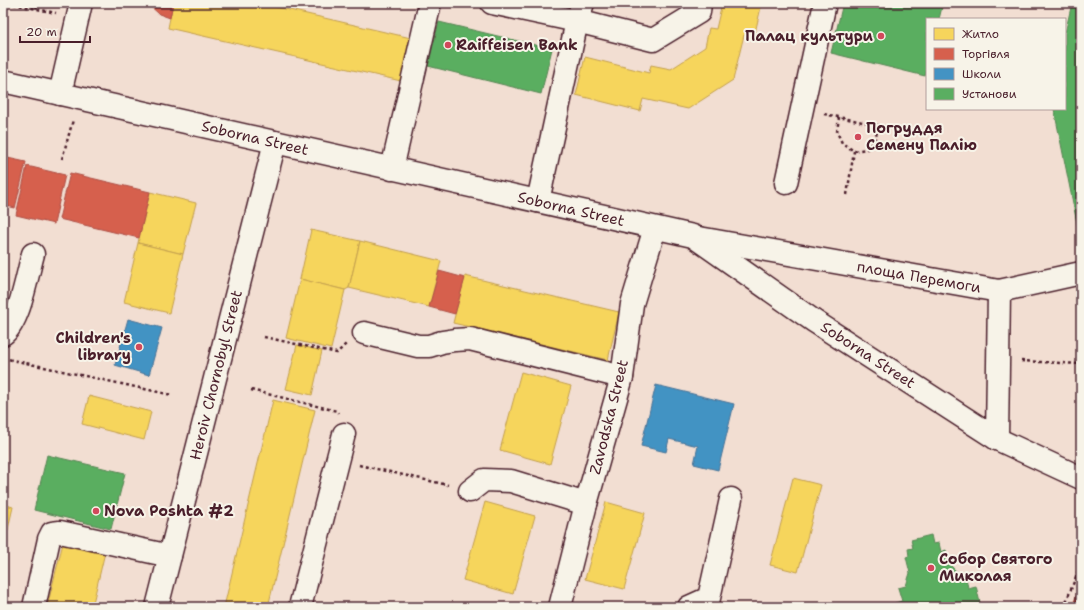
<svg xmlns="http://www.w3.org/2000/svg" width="1084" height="610" font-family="'Shantell Sans',sans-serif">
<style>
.homes{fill:#f6d55c;stroke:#c29e4d}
.shops{fill:#d6604d;stroke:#ac4c43}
.schools{fill:#4393c3;stroke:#457095}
.public{fill:#5aae61;stroke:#558351}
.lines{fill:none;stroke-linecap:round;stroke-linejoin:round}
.minor-casing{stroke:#4a1f2b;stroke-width:25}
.major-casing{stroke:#4a1f2b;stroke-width:25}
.path{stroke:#4a1f2b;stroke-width:2.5;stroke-dasharray:3 3;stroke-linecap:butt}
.minor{stroke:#f7f3e8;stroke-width:22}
.major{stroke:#f7f3e8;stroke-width:22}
.poi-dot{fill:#d1495b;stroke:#f7f3e8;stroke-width:1.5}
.labels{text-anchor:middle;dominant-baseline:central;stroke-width:4;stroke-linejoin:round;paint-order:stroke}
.poi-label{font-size:15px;font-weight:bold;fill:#4a1f2b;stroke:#f7f3e8;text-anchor:start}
.street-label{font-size:15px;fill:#4a1f2b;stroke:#f7f3e8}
</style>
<rect width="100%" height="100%" fill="#f2ded2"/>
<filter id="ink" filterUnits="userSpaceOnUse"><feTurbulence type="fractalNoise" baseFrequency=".025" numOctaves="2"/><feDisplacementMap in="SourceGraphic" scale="8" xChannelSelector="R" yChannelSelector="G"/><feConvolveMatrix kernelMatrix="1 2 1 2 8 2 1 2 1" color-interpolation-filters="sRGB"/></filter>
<g filter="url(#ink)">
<g class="homes">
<path d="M 173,3 L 259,3 L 411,38 L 401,81 L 168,28 Z"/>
<path d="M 722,3 L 762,3 L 754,37 L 744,35 L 733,80 L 688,109 L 643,99 L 640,111 L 576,95 L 585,57 L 649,73 L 651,65 L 671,69 L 705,47 L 709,28 L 716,29 Z"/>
<path d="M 150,192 L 196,203 L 183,254 L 138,243 Z"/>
<path d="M 311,230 L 360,241 L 349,288 L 345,290 L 300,279 Z"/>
<path d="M 360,241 L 441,261 L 429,307 L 349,288 Z"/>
<path d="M 138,243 L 183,254 L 169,313 L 124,302 Z"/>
<path d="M 465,276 L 619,312 L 608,360 L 453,323 Z"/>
<path d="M 300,279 L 345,290 L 331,349 L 286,338 Z"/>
<path d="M 297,345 L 322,351 L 312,395 L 286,389 Z"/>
<path d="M 521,372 L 571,386 L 550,464 L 500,450 Z"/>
<path d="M 89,396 L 151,412 L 144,440 L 82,424 Z"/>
<path d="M 273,400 L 315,410 L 268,607 L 224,607 Z"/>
<path d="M 793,478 L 821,485 L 798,572 L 770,565 Z"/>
<path d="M 485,502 L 535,516 L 513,594 L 463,580 Z"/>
<path d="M 606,502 L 645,513 L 624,589 L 585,579 Z"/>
<path d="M 3,504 L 13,507 L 3,551 Z"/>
<path d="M 64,539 L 106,548 L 92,607 L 47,607 Z"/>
</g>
<g class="shops">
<path d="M 147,3 L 173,3 L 170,18 L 159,14 Z"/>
<path d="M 3,157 L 26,162 L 15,208 L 3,205 Z"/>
<path d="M 27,166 L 65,175 L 54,224 L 16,215 Z"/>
<path d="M 70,173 L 150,192 L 139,238 L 59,219 Z"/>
<path d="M 439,271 L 465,278 L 455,314 L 429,307 Z"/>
<path d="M 1081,584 L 1081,607 L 1072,607 Z"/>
</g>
<g class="schools">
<path d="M 128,319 L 162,328 L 149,375 L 115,365 Z"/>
<path d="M 656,385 L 734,404 L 718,470 L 694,464 L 698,446 L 669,439 L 666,452 L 641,446 Z"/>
</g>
<g class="public">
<path d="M 843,3 L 943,3 L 939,19 L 927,19 L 927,69 L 925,76 L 831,53 Z"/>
<path d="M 1072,3 L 1081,3 L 1081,232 L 1079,233 L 1054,109 L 1065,109 L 1065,33 Z"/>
<path d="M 439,22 L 552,49 L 541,94 L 428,66 Z"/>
<path d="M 47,455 L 125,473 L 111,529 L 34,510 Z"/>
<path d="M 931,535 L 933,544 L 939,543 L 941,552 L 946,550 L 949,564 L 958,573 L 965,572 L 968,588 L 976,586 L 981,607 L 896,607 L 895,603 L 902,601 L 898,588 L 906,586 L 910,573 L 906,557 L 909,556 L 908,549 L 913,548 L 911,540 Z"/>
</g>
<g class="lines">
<g class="minor-casing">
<g id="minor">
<path d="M 492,3 L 577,21 L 538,201"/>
<path d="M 583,3 L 577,21 L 653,40 L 699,12 L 700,3"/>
<path d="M 60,94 L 81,3"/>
<path d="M 392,169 L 430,3"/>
<path d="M 786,183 L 825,3"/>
<path d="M 364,333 L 418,346 L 429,346 L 442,342 L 455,340 L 470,339 L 622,377"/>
<path d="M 3,334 C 20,321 27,275 33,254"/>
<path d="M 997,439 L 999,291"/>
<path d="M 470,491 L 484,480 L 511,481 L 586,504"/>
<path d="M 34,607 L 49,539 L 52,533 L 60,532 L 170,556"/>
<path d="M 300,607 L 344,434"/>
<path d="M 560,607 L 586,504 L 622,377 L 632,304 L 655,228"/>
<path d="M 689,607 L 709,598 L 731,499"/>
</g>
</g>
<g class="major-casing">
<g id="major">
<path d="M 3,81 L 693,236 L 814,321 L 997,439 L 1081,478"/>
<path d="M 699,238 L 999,291 L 1081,273"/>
<path d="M 157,607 L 275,142"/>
</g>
</g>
<g class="path">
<path d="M 8,3 L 56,13"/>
<path d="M 36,8 L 38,3"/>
<path d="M 824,114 L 906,131"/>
<path d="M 839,117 L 837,132 L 842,143 L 854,151 L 867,149 L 875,139 L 879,125"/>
<path d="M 62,159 L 73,120"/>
<path d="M 847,195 L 854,151"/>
<path d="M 264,337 L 337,353 L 346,344"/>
<path d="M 3,358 L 172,395"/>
<path d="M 1021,361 L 1081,364"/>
<path d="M 251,390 L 337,411 L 338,413"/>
<path d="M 359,465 L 448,485"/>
<path d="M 1064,607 L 1081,564"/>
</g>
<use href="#minor" class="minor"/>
<use href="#major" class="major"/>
</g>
</g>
<g class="poi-dot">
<circle cx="881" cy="36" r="4"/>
<circle cx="448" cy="45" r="4"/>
<circle cx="858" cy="137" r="4"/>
<circle cx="139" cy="347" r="4"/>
<circle cx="96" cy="511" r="4"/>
<circle cx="931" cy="568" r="4"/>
</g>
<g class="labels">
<g class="poi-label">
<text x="873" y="36" text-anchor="end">Палац культури</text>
<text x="456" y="45">Raiffeisen Bank</text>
<text x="866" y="128">Погруддя<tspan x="866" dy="17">Семену Палію</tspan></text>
<text x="131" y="338" text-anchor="end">Children's<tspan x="131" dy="17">library</tspan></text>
<text x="104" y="511">Nova Poshta #2</text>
<text x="939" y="559">Собор Святого<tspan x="939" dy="17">Миколая</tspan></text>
</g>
<g class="street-label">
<text transform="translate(255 138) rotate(13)">Soborna Street</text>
<text transform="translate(571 209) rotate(13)">Soborna Street</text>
<text transform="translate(919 277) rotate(10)">площа Перемоги</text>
<text transform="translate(868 355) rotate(33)">Soborna Street</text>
<text transform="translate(216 375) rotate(-76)">Heroiv Chornobyl Street</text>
<text transform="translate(609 417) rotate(-76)">Zavodska Street</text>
</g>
</g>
<rect width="1084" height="610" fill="none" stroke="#f7f3e8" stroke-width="16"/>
<rect x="8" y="8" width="1068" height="594" fill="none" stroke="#4a1f2b" stroke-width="1.5" filter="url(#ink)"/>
<rect x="926" y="18" width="140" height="92" fill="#f7f3e8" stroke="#b29e9c"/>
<rect x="934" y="28" width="20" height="12" fill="#f6d55c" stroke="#b29e9c"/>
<text x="962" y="38" font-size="12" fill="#4a1f2b">Житло</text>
<rect x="934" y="48" width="20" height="12" fill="#d6604d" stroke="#b29e9c"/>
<text x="962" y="58" font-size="12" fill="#4a1f2b">Торгівля</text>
<rect x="934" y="68" width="20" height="12" fill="#4393c3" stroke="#b29e9c"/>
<text x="962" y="78" font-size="12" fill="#4a1f2b">Школи</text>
<rect x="934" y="88" width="20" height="12" fill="#5aae61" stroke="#b29e9c"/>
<text x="962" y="98" font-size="12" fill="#4a1f2b">Установи</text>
<path d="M20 36v6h70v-6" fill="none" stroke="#4a1f2b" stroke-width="2"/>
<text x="26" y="36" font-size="12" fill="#4a1f2b" stroke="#f7f3e8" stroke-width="3" paint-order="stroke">20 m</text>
</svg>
